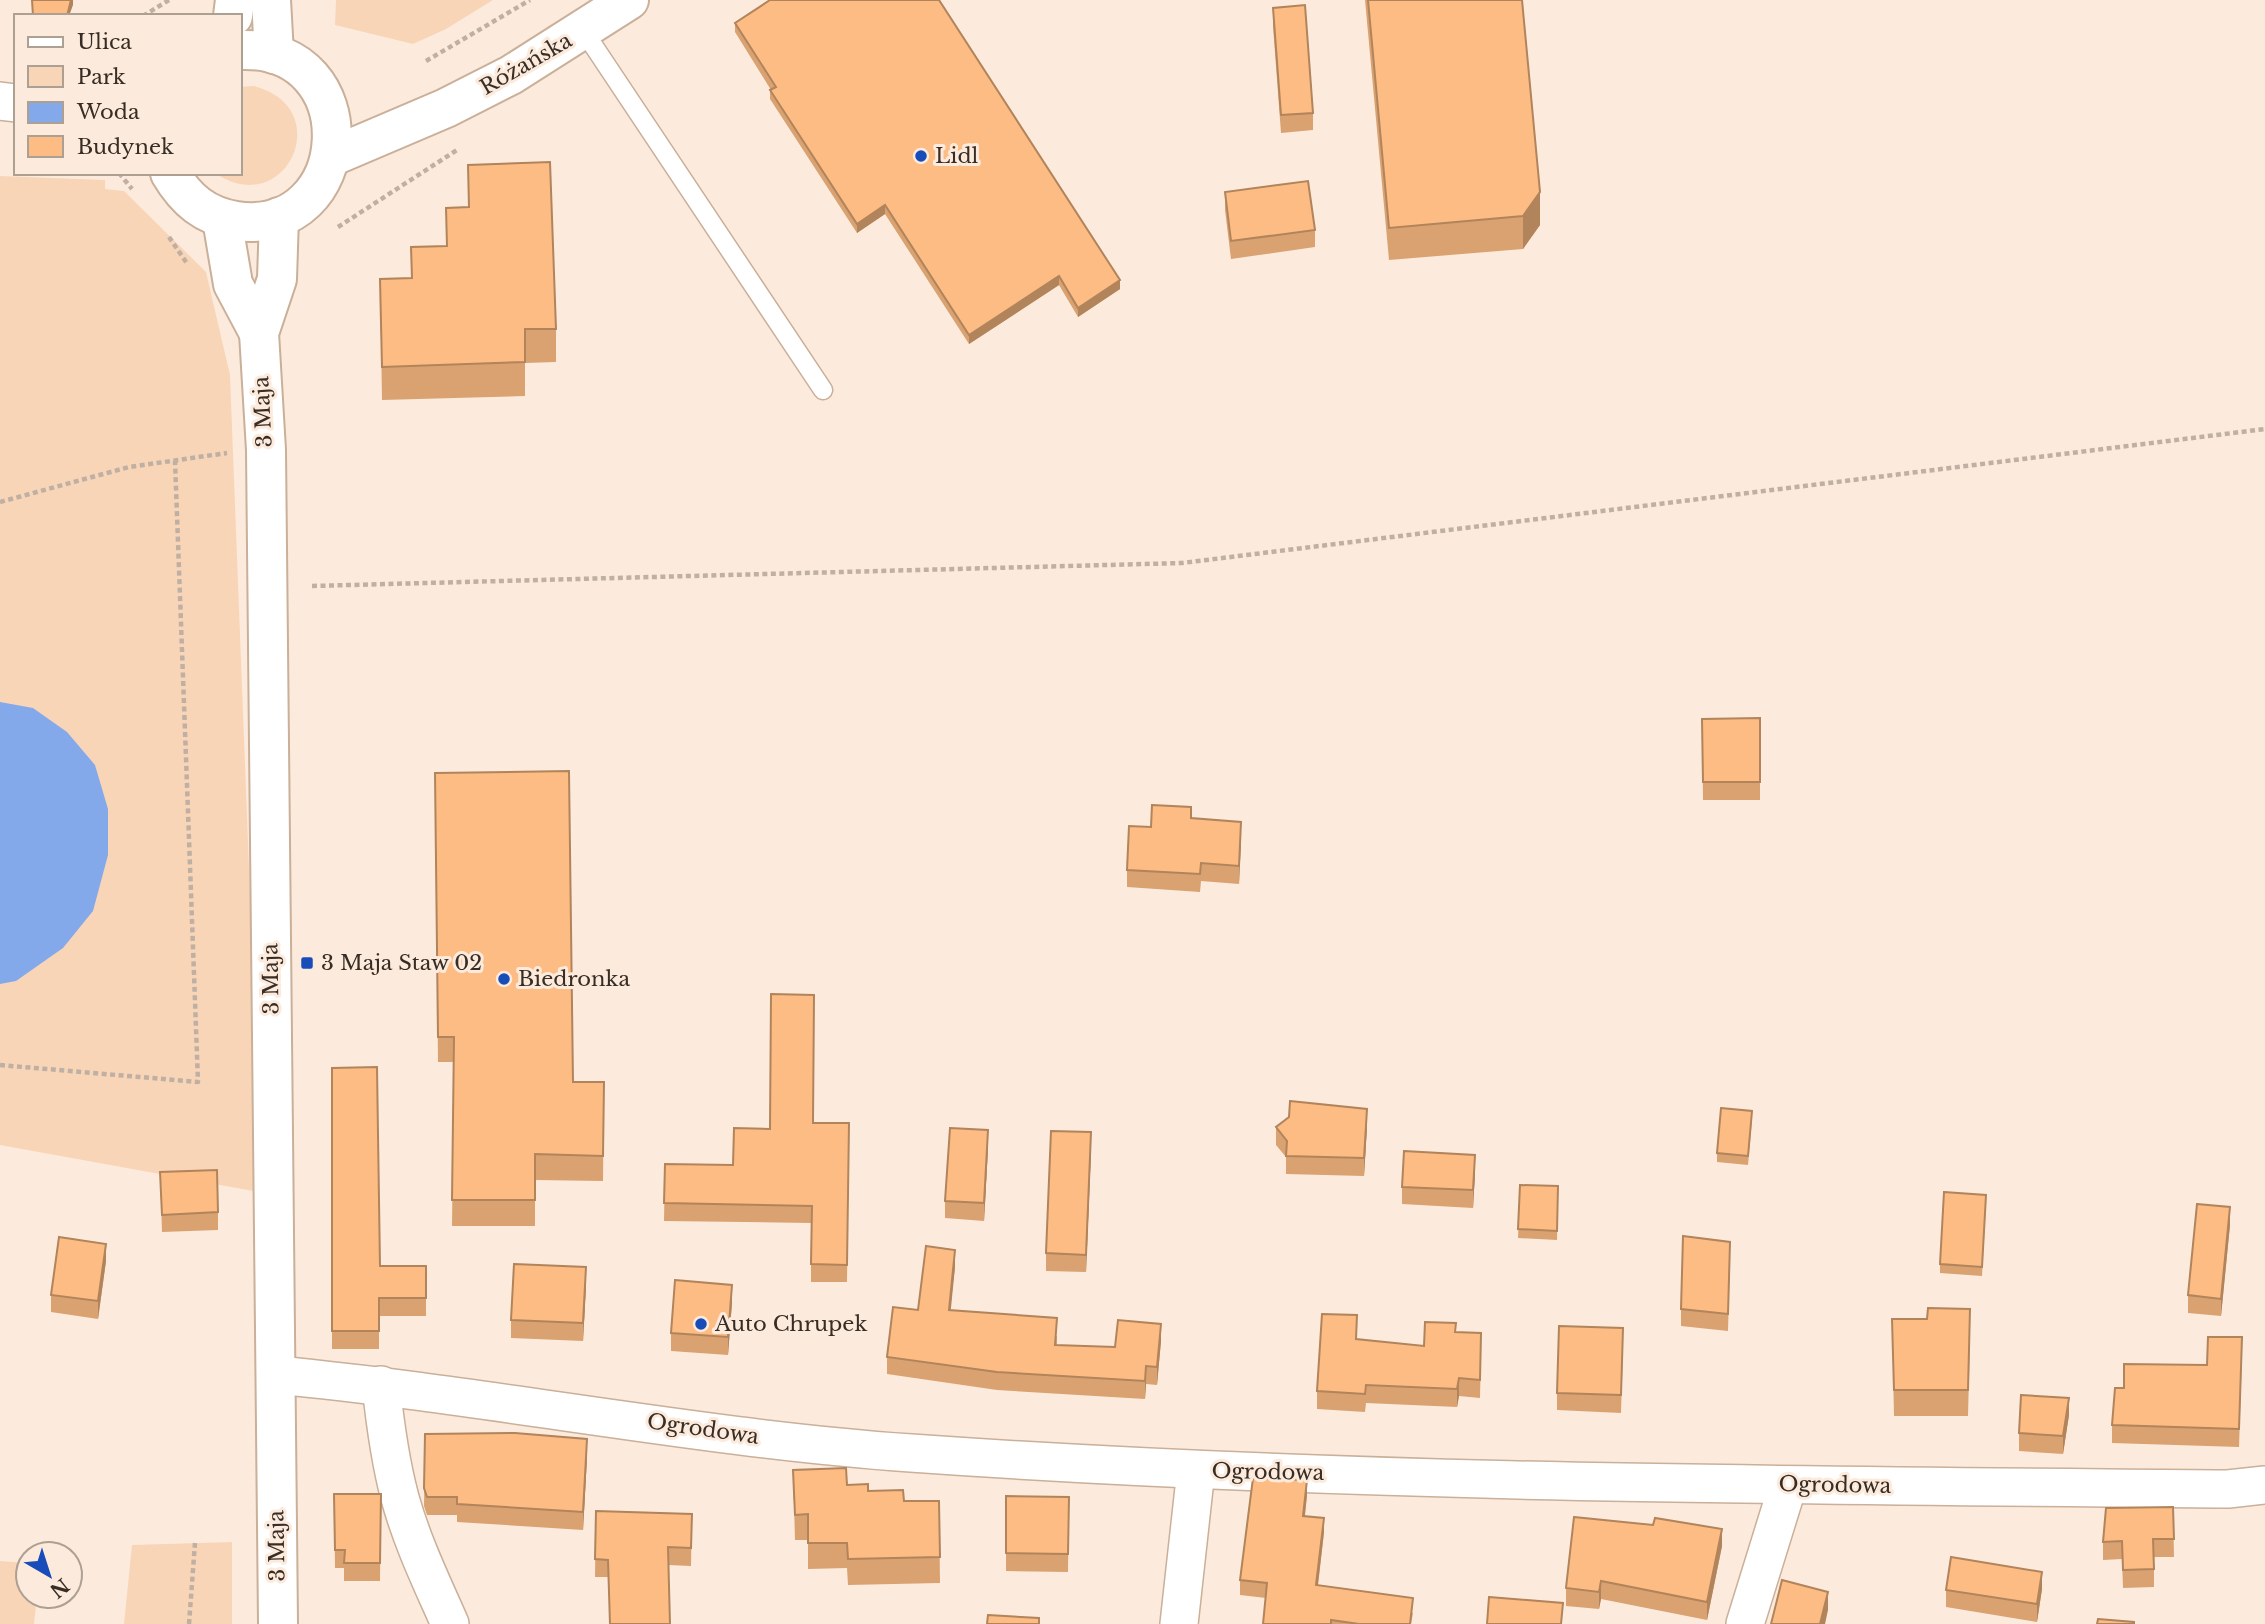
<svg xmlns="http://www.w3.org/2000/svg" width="2265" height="1624" font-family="'Libre Baskerville',serif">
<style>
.green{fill:#f9d5b8}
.water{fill:#84a9eb}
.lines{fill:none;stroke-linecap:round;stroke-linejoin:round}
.lane-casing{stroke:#caaf99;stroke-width:21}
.street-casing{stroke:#caaf99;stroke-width:40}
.secondary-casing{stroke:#caaf99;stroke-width:42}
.path{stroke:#bfb0a3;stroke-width:4.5;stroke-dasharray:5 3.5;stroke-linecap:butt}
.lane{stroke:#fff;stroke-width:18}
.street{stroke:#fff;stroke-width:37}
.secondary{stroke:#fff;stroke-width:38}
.wall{fill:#daa271}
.shaded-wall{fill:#b1845c}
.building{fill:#fdbc83;stroke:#b1845c;stroke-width:2}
.poi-dot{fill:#174cb9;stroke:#fcebdd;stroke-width:2.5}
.labels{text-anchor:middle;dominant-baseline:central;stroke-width:6;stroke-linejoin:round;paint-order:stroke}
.street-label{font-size:21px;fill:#382d24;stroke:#fcebdd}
.poi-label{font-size:21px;fill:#382d24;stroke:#fcebdd;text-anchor:start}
</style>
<rect width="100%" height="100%" fill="#fcebdd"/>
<g class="green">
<path d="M 336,0 L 493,0 L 446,29 L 413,44 L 335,25 Z"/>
<path d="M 253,86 C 338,106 287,222 215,173 L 240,173 L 240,87 Z"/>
<path d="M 0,176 L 105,180 L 105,189 L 124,191 L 206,272 L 230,375 L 259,1127 L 259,1192 L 0,1145 Z"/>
<path d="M 232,1542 L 232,1624 L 124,1624 L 132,1545 Z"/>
<path d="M 0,1561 L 28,1563 L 28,1596 L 37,1596 L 34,1624 L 0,1624 Z"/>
</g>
<path class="water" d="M 0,702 L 33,708 L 67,732 L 95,765 L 108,809 L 108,855 L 93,911 L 63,948 L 16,981 L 0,984 Z"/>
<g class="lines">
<g class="lane-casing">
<path id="lane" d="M 583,30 L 823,390"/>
</g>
<g class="street-casing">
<g id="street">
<path d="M 0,101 L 16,103"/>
<path d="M 276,1375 C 488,1395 698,1438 911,1453 C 1349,1484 1789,1485 2228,1489 L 2265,1485"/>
<path d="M 381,1385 C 385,1423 390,1461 400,1498 C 412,1542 432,1583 450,1624"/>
<path d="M 1179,1624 L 1196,1470"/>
<path d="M 1745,1624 L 1788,1485"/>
</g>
</g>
<g class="secondary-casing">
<g id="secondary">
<path d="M 271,0 L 274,54"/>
<path d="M 233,16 L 235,0"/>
<path d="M 331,157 L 446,108 L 511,75 L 629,0"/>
<path d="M 170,173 C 186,200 205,216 236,221 C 357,238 369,45 240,50"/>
<path d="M 222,219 L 233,284 L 259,333"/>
<path d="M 278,1624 L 266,450 L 259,333 L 277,279 L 279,217"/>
</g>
</g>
<g class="path">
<path d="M 143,16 L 169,0"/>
<path d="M 426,61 L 530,0"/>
<path d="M 119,173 L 132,189"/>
<path d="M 338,227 L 457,150"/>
<path d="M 169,237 L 188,265"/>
<path d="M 0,502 L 129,467 L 227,453"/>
<path d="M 312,586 L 1182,563 L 2265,429"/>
<path d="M 0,1065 L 198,1082 L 175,461"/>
<path d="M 189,1624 L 195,1543"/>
</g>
<use href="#lane" class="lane"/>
<use href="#street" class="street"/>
<use href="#secondary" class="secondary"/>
</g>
<g class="wall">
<path d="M 1365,0 L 1522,0 L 1540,225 L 1523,249 L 1389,260 Z"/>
<path d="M 1273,8 L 1313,113 L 1313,130 L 1281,133 L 1273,26 Z"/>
<path d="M 735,23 L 1120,289 L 1078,317 L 1059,285 L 969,344 L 885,214 L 857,233 L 770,99 L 770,90 L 771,90 L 735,32 Z"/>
<path d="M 468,165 L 556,329 L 556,362 L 525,363 L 525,396 L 382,400 L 380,279 L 411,278 L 411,247 L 446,246 L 446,208 L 468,207 Z"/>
<path d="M 1225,192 L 1315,230 L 1315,247 L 1231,259 L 1225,210 Z"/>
<path d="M 1760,718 L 1760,800 L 1703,800 L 1702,719 Z"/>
<path d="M 435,773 L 573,1082 L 604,1082 L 603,1181 L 535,1180 L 535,1226 L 452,1226 L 454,1062 L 438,1062 Z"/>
<path d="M 1191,818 L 1241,839 L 1239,884 L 1201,881 L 1200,892 L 1127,887 L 1127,870 L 1151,827 Z"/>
<path d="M 332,1068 L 380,1266 L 426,1266 L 426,1316 L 379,1316 L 379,1349 L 332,1349 Z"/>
<path d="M 1752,1120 L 1748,1165 L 1717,1162 L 1717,1153 Z"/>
<path d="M 813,1123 L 849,1123 L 847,1282 L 811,1282 L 811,1223 L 664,1221 L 665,1164 L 733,1165 L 770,1129 Z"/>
<path d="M 1276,1127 L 1367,1127 L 1364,1176 L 1286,1174 L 1286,1157 L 1276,1145 Z"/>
<path d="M 988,1148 L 984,1221 L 945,1218 L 945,1201 Z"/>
<path d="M 1091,1150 L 1086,1272 L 1046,1271 L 1046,1253 Z"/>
<path d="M 160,1172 L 218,1212 L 218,1230 L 162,1232 Z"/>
<path d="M 1475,1173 L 1473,1208 L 1402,1204 L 1402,1187 Z"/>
<path d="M 1520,1185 L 1558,1186 L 1557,1240 L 1518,1238 Z"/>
<path d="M 1986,1204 L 1982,1276 L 1940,1273 L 1940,1264 Z"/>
<path d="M 2230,1225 L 2221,1316 L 2188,1313 L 2188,1295 Z"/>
<path d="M 1730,1259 L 1728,1331 L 1681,1326 L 1681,1309 Z"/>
<path d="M 106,1261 L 98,1319 L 51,1312 L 51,1295 Z"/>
<path d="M 955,1267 L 950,1310 L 1057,1336 L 1057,1345 L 1115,1347 L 1161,1341 L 1157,1385 L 1146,1384 L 1145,1399 L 997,1390 L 887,1374 L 887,1357 L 918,1310 Z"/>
<path d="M 586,1285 L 583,1341 L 511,1338 L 511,1320 Z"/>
<path d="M 732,1302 L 728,1355 L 671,1351 L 671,1333 Z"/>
<path d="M 1892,1319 L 1970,1335 L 1968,1416 L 1894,1416 Z"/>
<path d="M 1456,1332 L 1481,1351 L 1480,1398 L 1459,1396 L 1457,1407 L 1366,1403 L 1365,1412 L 1317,1409 L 1317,1391 L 1357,1333 L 1357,1339 L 1424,1346 Z"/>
<path d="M 1623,1346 L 1621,1413 L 1557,1410 L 1557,1393 Z"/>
<path d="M 2242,1355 L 2239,1447 L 2112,1443 L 2112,1425 L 2124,1388 Z"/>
<path d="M 2069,1415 L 2063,1454 L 2019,1451 L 2019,1433 Z"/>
<path d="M 425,1434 L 587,1457 L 583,1530 L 457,1522 L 457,1515 L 427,1515 L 424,1506 Z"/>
<path d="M 793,1470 L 904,1501 L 939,1501 L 940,1583 L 848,1585 L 847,1568 L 808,1569 L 808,1540 L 795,1540 Z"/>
<path d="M 334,1494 L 381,1494 L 380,1581 L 344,1581 L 344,1568 L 335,1568 Z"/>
<path d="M 1307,1495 L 1305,1516 L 1324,1532 L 1318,1586 L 1413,1613 L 1411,1624 L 1263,1624 L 1266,1598 L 1240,1595 L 1240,1580 Z"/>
<path d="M 1006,1496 L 1069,1497 L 1068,1572 L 1006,1571 Z"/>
<path d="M 2173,1507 L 2174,1557 L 2154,1557 L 2154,1587 L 2123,1588 L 2122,1559 L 2103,1560 L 2103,1542 Z"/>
<path d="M 596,1511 L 692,1514 L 691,1566 L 668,1565 L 608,1577 L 595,1577 Z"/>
<path d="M 1722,1546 L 1707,1620 L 1601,1599 L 1599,1609 L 1566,1606 L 1566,1588 Z"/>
<path d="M 2042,1589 L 2037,1622 L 1946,1607 L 1946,1590 Z"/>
</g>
<g class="shaded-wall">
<path d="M 71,0 L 73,0 L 73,5 L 69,16 L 67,16 Z"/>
<path d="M 1540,192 L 1540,225 L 1523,249 L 1523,216 Z"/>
<path d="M 885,205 L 885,214 L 857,233 L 857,224 Z"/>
<path d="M 1059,276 L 1059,285 L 969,344 L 969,335 Z"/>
<path d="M 1120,280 L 1120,289 L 1078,317 L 1078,308 Z"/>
<path d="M 1241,822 L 1241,839 L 1239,884 L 1239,866 Z"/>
<path d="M 1367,1109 L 1367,1127 L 1364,1176 L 1364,1158 Z"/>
<path d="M 988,1130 L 988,1148 L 984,1221 L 984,1203 Z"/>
<path d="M 1091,1132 L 1091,1150 L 1086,1272 L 1086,1255 Z"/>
<path d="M 1475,1155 L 1475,1173 L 1473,1208 L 1473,1190 Z"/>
<path d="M 2230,1207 L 2230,1225 L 2221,1316 L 2221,1299 Z"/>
<path d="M 106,1244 L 106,1261 L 98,1319 L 98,1301 Z"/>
<path d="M 955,1250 L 955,1267 L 949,1328 L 949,1310 Z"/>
<path d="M 586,1267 L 586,1285 L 583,1341 L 583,1323 Z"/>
<path d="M 732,1285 L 732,1302 L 728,1355 L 728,1337 Z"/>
<path d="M 1161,1324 L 1161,1341 L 1157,1385 L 1157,1367 Z"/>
<path d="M 1146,1366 L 1146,1384 L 1145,1399 L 1145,1381 Z"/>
<path d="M 1459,1378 L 1459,1396 L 1457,1407 L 1457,1389 Z"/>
<path d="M 2069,1398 L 2069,1415 L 2063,1454 L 2063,1436 Z"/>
<path d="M 587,1439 L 587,1457 L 583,1530 L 583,1512 Z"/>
<path d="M 1307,1480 L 1307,1495 L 1303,1530 L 1303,1516 Z"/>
<path d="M 1324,1518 L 1324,1532 L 1316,1600 L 1316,1585 Z"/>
<path d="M 1722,1529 L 1722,1546 L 1707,1620 L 1707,1602 Z"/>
<path d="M 2042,1572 L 2042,1589 L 2037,1622 L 2037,1604 Z"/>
<path d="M 1601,1581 L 1601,1599 L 1599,1609 L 1599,1592 Z"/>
<path d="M 1828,1592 L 1828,1610 L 1825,1624 L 1820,1624 Z"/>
</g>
<g class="building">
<path d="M 32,0 L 71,0 L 67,16 L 33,16 Z"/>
<path d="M 770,0 L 939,0 L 1120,280 L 1078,308 L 1059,276 L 969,335 L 885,205 L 857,224 L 770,90 L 776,87 L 735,23 Z"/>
<path d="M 1368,0 L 1522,0 L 1540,192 L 1523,216 L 1389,228 Z"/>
<path d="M 1305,5 L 1313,113 L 1281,115 L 1273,8 Z"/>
<path d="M 550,162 L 556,329 L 525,329 L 525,362 L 382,367 L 380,279 L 412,278 L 411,247 L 447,246 L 446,208 L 469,207 L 468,165 Z"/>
<path d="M 1308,181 L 1315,230 L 1231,241 L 1225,192 Z"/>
<path d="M 1760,718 L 1760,782 L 1703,782 L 1702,719 Z"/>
<path d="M 569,771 L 573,1082 L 604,1082 L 603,1156 L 535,1154 L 535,1200 L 452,1200 L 454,1037 L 438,1037 L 435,773 Z"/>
<path d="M 1152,805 L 1191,807 L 1191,818 L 1241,822 L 1239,866 L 1201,863 L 1200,874 L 1127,870 L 1129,826 L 1151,827 Z"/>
<path d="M 771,994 L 814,995 L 813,1123 L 849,1123 L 847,1265 L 811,1264 L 812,1206 L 664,1203 L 665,1164 L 733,1165 L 734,1128 L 770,1129 Z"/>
<path d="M 377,1067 L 380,1266 L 426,1266 L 426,1298 L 379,1298 L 379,1331 L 332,1331 L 332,1068 Z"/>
<path d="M 1290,1101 L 1367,1109 L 1364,1158 L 1286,1156 L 1287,1141 L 1276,1127 L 1289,1117 Z"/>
<path d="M 1721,1108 L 1752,1111 L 1748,1156 L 1717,1153 Z"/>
<path d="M 950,1128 L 988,1130 L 984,1203 L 945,1201 Z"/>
<path d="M 1051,1131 L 1091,1132 L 1086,1255 L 1046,1253 Z"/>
<path d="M 1404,1151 L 1475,1155 L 1473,1190 L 1402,1187 Z"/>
<path d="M 217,1170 L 218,1212 L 162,1215 L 160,1172 Z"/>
<path d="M 1520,1185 L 1558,1186 L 1557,1231 L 1518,1229 Z"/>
<path d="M 1944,1192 L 1986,1195 L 1982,1267 L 1940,1264 Z"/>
<path d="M 2197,1204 L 2230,1207 L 2221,1299 L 2188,1295 Z"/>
<path d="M 1683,1236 L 1730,1242 L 1728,1314 L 1681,1309 Z"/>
<path d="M 59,1237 L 106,1244 L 98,1301 L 51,1295 Z"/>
<path d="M 926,1246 L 955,1250 L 949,1310 L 1057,1318 L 1055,1345 L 1115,1347 L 1118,1320 L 1161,1324 L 1157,1367 L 1146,1366 L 1145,1381 L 997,1372 L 887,1357 L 893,1307 L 918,1310 Z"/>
<path d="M 514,1264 L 586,1267 L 583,1323 L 511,1320 Z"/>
<path d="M 675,1280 L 732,1285 L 728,1337 L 671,1333 Z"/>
<path d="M 1928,1308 L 1970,1309 L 1968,1390 L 1894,1390 L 1892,1319 L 1927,1319 Z"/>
<path d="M 1322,1314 L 1357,1315 L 1356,1339 L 1424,1346 L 1425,1322 L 1456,1323 L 1455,1332 L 1481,1333 L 1480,1380 L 1459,1378 L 1457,1389 L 1366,1385 L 1365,1394 L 1317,1391 Z"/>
<path d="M 1559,1326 L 1623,1328 L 1621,1395 L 1557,1393 Z"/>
<path d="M 2208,1337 L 2242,1337 L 2239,1429 L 2112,1425 L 2115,1388 L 2124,1388 L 2124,1364 L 2207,1365 Z"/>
<path d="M 2021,1395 L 2069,1398 L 2063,1436 L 2019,1433 Z"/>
<path d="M 515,1433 L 587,1439 L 583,1512 L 457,1504 L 457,1497 L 427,1497 L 424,1488 L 425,1434 Z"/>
<path d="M 846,1468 L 847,1485 L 868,1484 L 868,1491 L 903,1490 L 904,1501 L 939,1501 L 940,1557 L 848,1559 L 847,1543 L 808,1543 L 808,1514 L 795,1515 L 793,1470 Z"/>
<path d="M 1253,1478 L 1307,1480 L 1303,1516 L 1324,1518 L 1316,1585 L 1413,1598 L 1410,1624 L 1359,1624 L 1331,1620 L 1331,1624 L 1263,1624 L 1267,1583 L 1240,1580 Z"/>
<path d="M 334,1494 L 381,1494 L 380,1563 L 344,1563 L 345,1550 L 335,1550 Z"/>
<path d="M 1006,1496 L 1069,1497 L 1068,1554 L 1006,1553 Z"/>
<path d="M 2173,1507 L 2174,1539 L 2153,1539 L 2154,1569 L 2123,1570 L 2122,1541 L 2103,1542 L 2106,1508 Z"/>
<path d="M 596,1511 L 692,1514 L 691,1548 L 668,1547 L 670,1624 L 610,1624 L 608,1560 L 595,1559 Z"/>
<path d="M 1574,1517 L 1653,1525 L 1655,1518 L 1722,1529 L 1707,1602 L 1601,1581 L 1599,1592 L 1566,1588 Z"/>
<path d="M 1951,1557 L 2042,1572 L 2037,1604 L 1946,1590 Z"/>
<path d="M 1782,1580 L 1828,1592 L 1820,1624 L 1771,1624 Z"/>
<path d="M 1489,1597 L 1563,1603 L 1561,1624 L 1487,1624 Z"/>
<path d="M 988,1615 L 1039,1618 L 1039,1624 L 987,1624 Z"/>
<path d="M 2098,1619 L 2134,1622 L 2134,1624 L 2097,1624 Z"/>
</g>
<g class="poi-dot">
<circle cx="921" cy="156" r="7"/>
<rect x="300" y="956" width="14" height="14" rx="3.5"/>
<circle cx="504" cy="979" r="7"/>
<circle cx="701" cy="1324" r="7"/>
</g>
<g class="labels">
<g class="street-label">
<text transform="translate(526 64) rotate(-30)">Różańska</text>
<text transform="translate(263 412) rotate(-93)">3 Maja</text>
<text transform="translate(271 979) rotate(-91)">3 Maja</text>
<text transform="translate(703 1429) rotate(8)">Ogrodowa</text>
<text transform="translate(1268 1472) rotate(1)">Ogrodowa</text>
<text transform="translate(1835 1485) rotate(1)">Ogrodowa</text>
<text transform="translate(277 1546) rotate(-91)">3 Maja</text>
</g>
<g class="poi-label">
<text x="935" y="156">Lidl</text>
<text x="321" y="963">3 Maja Staw 02</text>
<text x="518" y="979">Biedronka</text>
<text x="715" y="1324">Auto Chrupek</text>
</g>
</g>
<rect x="14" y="14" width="228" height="161" fill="#fcebdd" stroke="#ae9f93" stroke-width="2"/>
<rect x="28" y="37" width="35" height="10" fill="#ffffff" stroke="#ae9f93" stroke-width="2"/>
<text x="77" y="49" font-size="21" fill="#382d24">Ulica</text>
<rect x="28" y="66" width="35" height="21" fill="#f9d5b8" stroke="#ae9f93" stroke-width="2"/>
<text x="77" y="84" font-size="21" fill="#382d24">Park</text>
<rect x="28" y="102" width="35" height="21" fill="#84a9eb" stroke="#ae9f93" stroke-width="2"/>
<text x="77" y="119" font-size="21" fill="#382d24">Woda</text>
<rect x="28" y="136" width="35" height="21" fill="#fdbc83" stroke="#ae9f93" stroke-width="2"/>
<text x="77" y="154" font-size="21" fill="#382d24">Budynek</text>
<g transform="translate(49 1575) rotate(141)"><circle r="33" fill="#fcebdd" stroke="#ae9f93" stroke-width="2"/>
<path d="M0-5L12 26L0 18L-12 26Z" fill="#174cb9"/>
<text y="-10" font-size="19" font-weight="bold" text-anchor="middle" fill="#382d24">N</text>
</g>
</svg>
